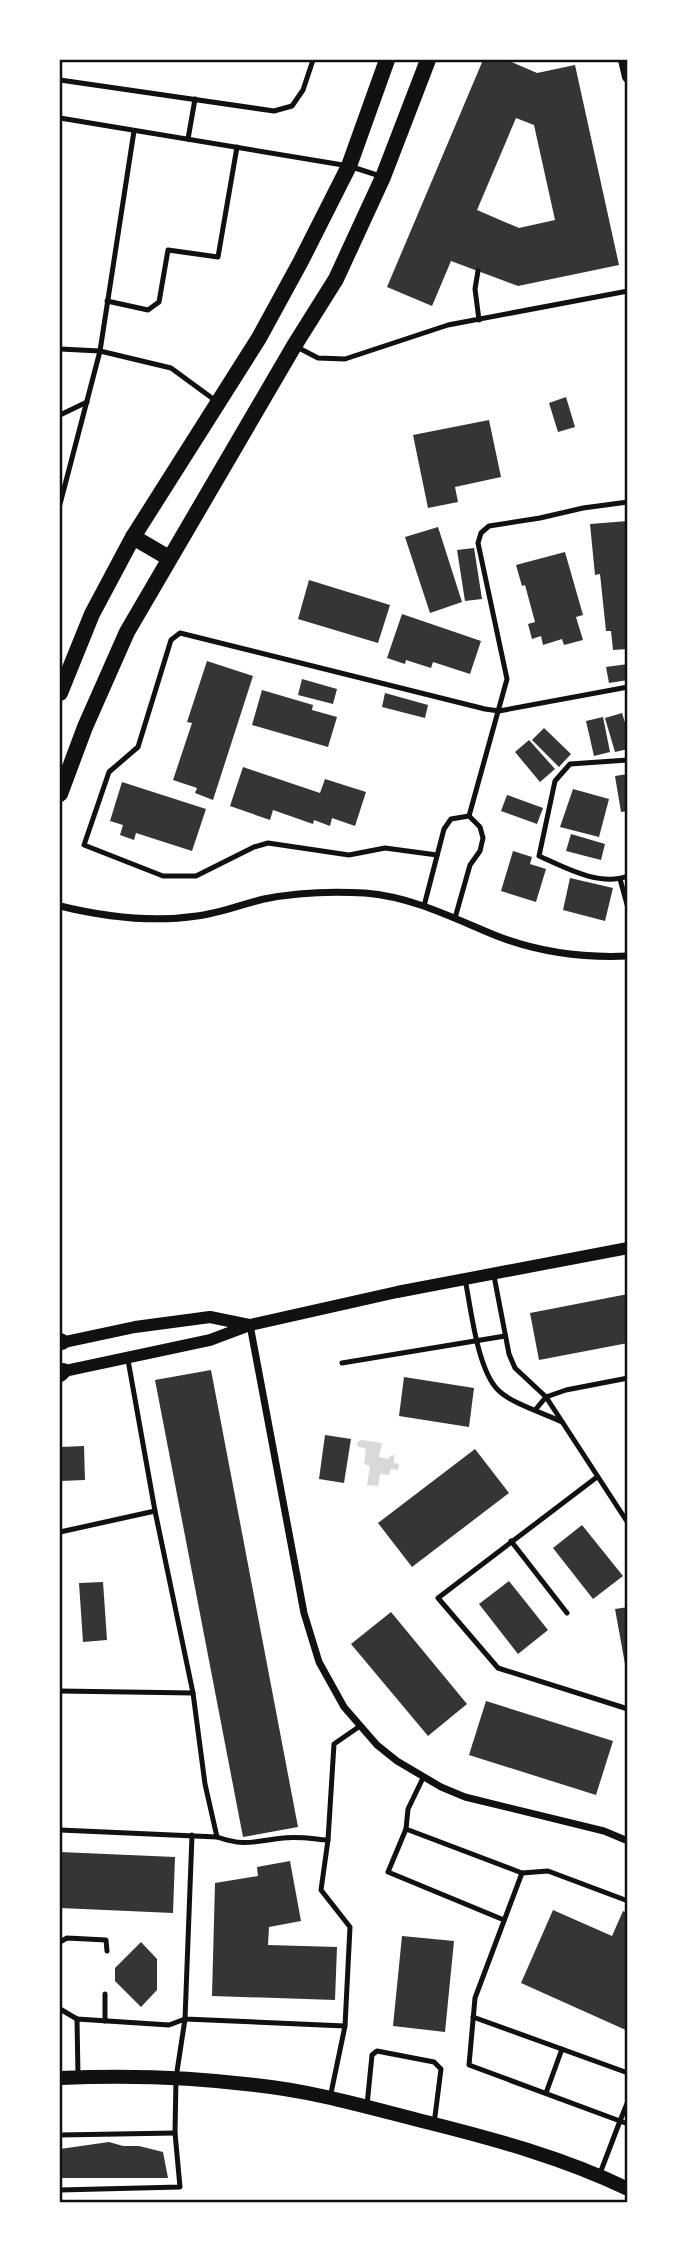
<svg xmlns="http://www.w3.org/2000/svg" width="687" height="2262" font-family="'Fira Sans',sans-serif">
<style>
.water{fill:#d9d9d9}
.building{fill:#353535;fill-rule:evenodd}
.lines{fill:none;stroke-linecap:round;stroke-linejoin:round}
.service{stroke:#111;stroke-width:5}
.minor{stroke:#111;stroke-width:7}
.tertiary{stroke:#111;stroke-width:12}
.secondary{stroke:#111;stroke-width:14}
.primary{stroke:#111;stroke-width:16}
.neatline{fill:none;stroke:#111;stroke-width:2.5}
</style>
<rect width="100%" height="100%" fill="#fff"/>
<path class="water" d="M 361,1440 L 382,1443 L 379,1457 L 389,1459 L 390,1456 L 394,1455 L 394,1463 L 399,1464 L 398,1470 L 391,1469 L 389,1475 L 380,1474 L 378,1486 L 367,1485 L 370,1466 L 364,1464 L 366,1449 L 357,1446 L 358,1441 Z"/>
<g class="building">
<path d="M 483,60 L 507,60 L 537,73 L 575,65 L 619,265 L 518,286 L 451,261 L 432,306 L 387,287 ZM 516,118 L 534,125 L 555,220 L 519,228 L 477,210 Z"/>
<path d="M 566,397 L 575,427 L 558,432 L 549,403 Z"/>
<path d="M 489,420 L 501,477 L 455,487 L 458,502 L 428,508 L 413,435 Z"/>
<path d="M 628,521 L 628,649 L 613,650 L 611,631 L 606,631 L 600,574 L 595,575 L 590,524 Z"/>
<path d="M 438,527 L 462,602 L 430,613 L 405,537 Z"/>
<path d="M 474,548 L 482,599 L 465,601 L 457,550 Z"/>
<path d="M 565,552 L 583,615 L 576,617 L 583,640 L 564,645 L 562,639 L 543,645 L 541,636 L 532,639 L 528,624 L 535,622 L 525,585 L 522,586 L 516,565 Z"/>
<path d="M 309,580 L 390,605 L 378,643 L 298,619 Z"/>
<path d="M 402,614 L 481,641 L 470,674 L 433,662 L 431,668 L 406,660 L 405,664 L 387,658 Z"/>
<path d="M 207,661 L 253,676 L 213,800 L 195,793 L 197,788 L 173,780 L 192,723 L 187,722 Z"/>
<path d="M 628,664 L 628,680 L 609,683 L 606,667 Z"/>
<path d="M 302,679 L 337,689 L 333,704 L 298,695 Z"/>
<path d="M 262,690 L 313,705 L 312,710 L 337,717 L 328,747 L 252,725 Z"/>
<path d="M 385,693 L 428,705 L 425,718 L 382,707 Z"/>
<path d="M 622,713 L 628,732 L 628,749 L 615,752 L 605,718 Z"/>
<path d="M 603,717 L 610,752 L 594,756 L 586,721 Z"/>
<path d="M 544,728 L 571,754 L 559,767 L 532,740 Z"/>
<path d="M 529,740 L 555,769 L 540,782 L 515,752 Z"/>
<path d="M 243,767 L 320,793 L 325,779 L 366,792 L 355,826 L 332,818 L 330,826 L 314,820 L 313,824 L 273,810 L 270,820 L 230,806 Z"/>
<path d="M 628,774 L 628,811 L 621,812 L 615,776 Z"/>
<path d="M 122,782 L 206,809 L 192,851 L 136,833 L 134,840 L 120,835 L 123,825 L 110,821 Z"/>
<path d="M 573,789 L 609,799 L 599,837 L 560,827 Z"/>
<path d="M 507,795 L 543,808 L 537,824 L 501,811 Z"/>
<path d="M 571,834 L 605,844 L 601,860 L 566,851 Z"/>
<path d="M 513,851 L 532,857 L 530,864 L 546,869 L 536,902 L 501,891 Z"/>
<path d="M 570,878 L 613,888 L 605,921 L 563,910 Z"/>
<path d="M 628,1294 L 628,1343 L 539,1360 L 530,1313 Z"/>
<path d="M 211,1370 L 298,1827 L 243,1837 L 155,1380 Z"/>
<path d="M 404,1377 L 474,1388 L 469,1427 L 399,1416 Z"/>
<path d="M 325,1435 L 351,1439 L 344,1483 L 319,1479 Z"/>
<path d="M 84,1446 L 85,1480 L 60,1481 L 60,1447 Z"/>
<path d="M 475,1449 L 509,1493 L 412,1567 L 378,1523 Z"/>
<path d="M 582,1525 L 623,1576 L 593,1599 L 553,1548 Z"/>
<path d="M 509,1581 L 548,1630 L 518,1654 L 479,1604 Z"/>
<path d="M 103,1582 L 107,1640 L 83,1642 L 79,1583 Z"/>
<path d="M 628,1607 L 628,1663 L 625,1664 L 615,1609 Z"/>
<path d="M 391,1612 L 467,1704 L 428,1736 L 351,1644 Z"/>
<path d="M 486,1701 L 613,1741 L 596,1795 L 469,1755 Z"/>
<path d="M 60,1852 L 175,1857 L 173,1913 L 60,1908 Z"/>
<path d="M 290,1861 L 301,1921 L 269,1927 L 268,1945 L 337,1947 L 335,2000 L 212,1996 L 215,1883 L 258,1876 L 257,1867 Z"/>
<path d="M 553,1910 L 612,1936 L 623,1911 L 628,1913 L 628,2031 L 521,1983 Z"/>
<path d="M 402,1936 L 454,1941 L 445,2032 L 393,2026 Z"/>
<path d="M 141,1942 L 157,1959 L 157,1990 L 141,2007 L 115,1981 L 115,1968 Z"/>
<path d="M 109,2142 L 123,2146 L 139,2146 L 163,2152 L 168,2178 L 60,2178 L 60,2149 Z"/>
</g>
<g class="lines">
<g class="service">
<path d="M 60,80 L 274,111 L 292,106 L 303,90 L 313,60"/>
<path d="M 60,118 L 349,166 L 380,176"/>
<path d="M 188,139 L 195,99"/>
<path d="M 478,271 L 475,289 L 479,320"/>
<path d="M 107,301 L 148,310 L 159,302 L 168,250 L 218,257 L 237,147"/>
<path d="M 295,346 L 318,358 L 345,359 L 448,325 L 628,291"/>
<path d="M 60,349 L 100,351 L 171,368 L 216,401"/>
<path d="M 60,415 L 87,402"/>
<path d="M 60,504 L 100,351 L 134,131"/>
<path d="M 628,760 L 570,764 L 555,781 L 539,856 C 564,867 599,887 628,876"/>
<path d="M 469,816 L 507,679 L 478,543 L 481,533 L 489,526 L 540,518 L 583,508 L 628,502"/>
<path d="M 437,855 L 385,848 L 349,855 L 268,843 L 254,847 L 196,876 L 163,876 L 84,845 L 109,772 L 138,747 L 171,640 L 180,633 L 485,709 L 499,711 L 628,687"/>
<path d="M 620,879 L 628,908"/>
<path d="M 424,906 L 444,829 L 451,819 L 469,816 L 480,827 L 483,838 L 480,851 L 470,865 L 455,918"/>
<path d="M 494,1276 L 509,1354 L 515,1368 L 546,1397 L 628,1523"/>
<path d="M 465,1279 C 471,1308 477,1369 498,1390 C 512,1404 544,1413 562,1422"/>
<path d="M 342,1363 L 505,1336"/>
<path d="M 536,1409 L 546,1397 L 566,1390 L 628,1378"/>
<path d="M 597,1477 L 438,1598 L 498,1668 L 628,1709"/>
<path d="M 60,1532 L 155,1511"/>
<path d="M 511,1541 L 567,1613"/>
<path d="M 60,1691 L 193,1693"/>
<path d="M 406,1829 L 408,1809 L 423,1778"/>
<path d="M 60,1830 L 217,1837 L 205,1784 L 193,1693 L 155,1511 L 128,1360"/>
<path d="M 192,1835 L 185,2019 L 345,2026"/>
<path d="M 217,1837 C 246,1847 254,1841 283,1838 C 298,1836 314,1839 328,1840"/>
<path d="M 628,1901 L 548,1871 L 522,1873 L 475,1998 L 469,2065 L 620,2121 L 628,2101"/>
<path d="M 504,1920 L 388,1872 L 406,1829 L 522,1873"/>
<path d="M 60,1942 L 67,1938 L 106,1940 L 107,1951"/>
<path d="M 105,1994 L 105,2021"/>
<path d="M 60,2009 L 77,2019"/>
<path d="M 473,2017 L 628,2073"/>
<path d="M 546,2093 L 562,2049"/>
<path d="M 330,2098 L 345,2026 L 350,1927 L 321,1890 L 328,1840 L 334,1744 L 360,1726"/>
<path d="M 367,2105 L 372,2055 L 377,2051 L 434,2062 L 441,2069 L 434,2124"/>
<path d="M 60,2135 L 175,2133"/>
<path d="M 599,2176 L 620,2121 L 628,2124"/>
<path d="M 60,2190 L 180,2187 L 175,2133 L 176,2078 L 185,2019 L 169,2025 L 77,2019 L 78,2076"/>
</g>
<g class="minor">
<path d="M 60,906 C 105,917 150,923 197,916 C 220,913 242,904 264,899 C 298,892 331,891 365,893 C 413,897 453,918 497,936 C 538,952 583,958 628,956"/>
<path d="M 250,1325 L 304,1613 L 319,1662 L 344,1707 L 377,1745 L 397,1761 L 441,1787 L 465,1797 L 604,1831 L 628,1841"/>
</g>
<g class="tertiary">
<path d="M 624,60 L 628,77"/>
<path d="M 60,1343 L 135,1327 L 210,1317 L 249,1325"/>
<path d="M 60,1372 L 210,1340 L 250,1325 L 397,1292 L 628,1248"/>
</g>
<path class="secondary" d="M 60,2078 C 125,2075 191,2077 255,2085 C 313,2091 370,2108 426,2122 C 494,2139 564,2158 628,2189"/>
<g class="primary">
<path d="M 133,537 L 169,558"/>
<path d="M 60,693 L 92,614 L 133,537 L 259,338 L 301,261 L 349,166 L 387,60"/>
<path d="M 60,794 L 85,727 L 127,632 L 294,346 L 336,279 L 383,177 L 428,60"/>
<path d="M 60,1341 L 62,1342"/>
<path d="M 60,1374 L 63,1371"/>
</g>
</g>
<rect width="687" height="2262" fill="none" stroke="#ffffff" stroke-width="122"/>
<rect x="61" y="61" width="565" height="2140" class="neatline"/>
</svg>
